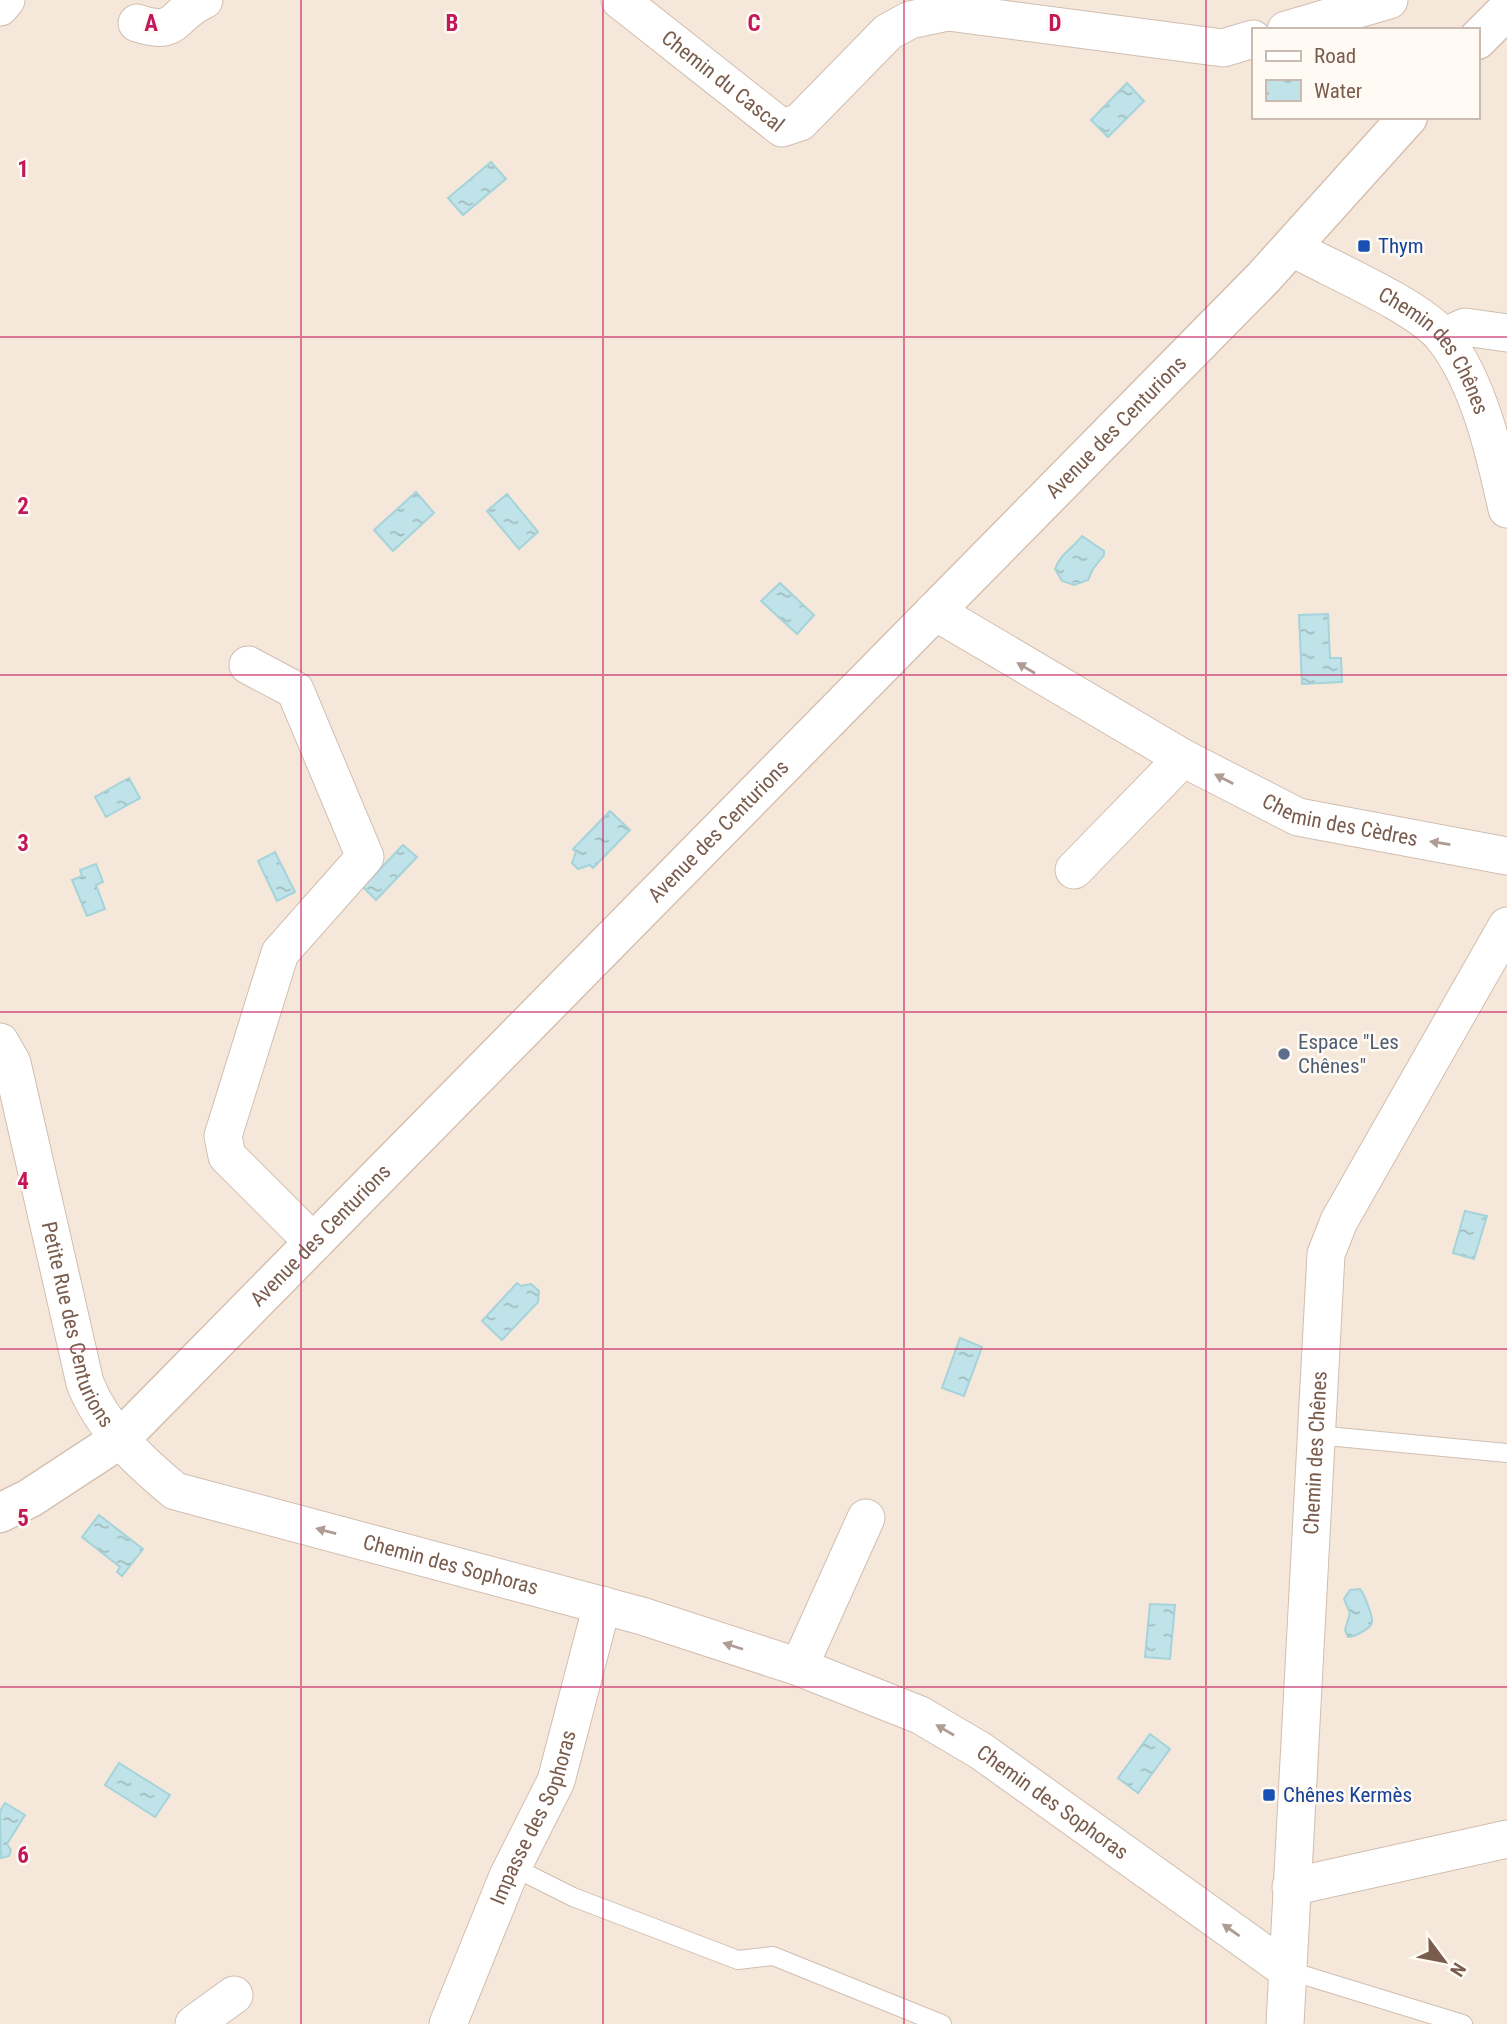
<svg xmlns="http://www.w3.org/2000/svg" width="1507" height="2024" font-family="'Roboto Condensed',sans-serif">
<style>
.residential{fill:#f5e8da;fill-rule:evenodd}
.water{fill:url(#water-ripples);stroke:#a5d3da;stroke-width:2}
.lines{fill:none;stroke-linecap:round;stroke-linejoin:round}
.lane-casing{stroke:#d1beb0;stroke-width:20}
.street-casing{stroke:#d1beb0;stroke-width:39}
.secondary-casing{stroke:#d6c0b0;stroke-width:41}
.lane{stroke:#fff;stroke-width:18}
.street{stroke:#fff;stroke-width:37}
.secondary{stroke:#fff;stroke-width:38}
.oneway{fill:#af9d94}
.grid{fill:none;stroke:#c2185b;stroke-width:2;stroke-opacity:0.55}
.transit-dot{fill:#1a4fb4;stroke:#fffaf3;stroke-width:2.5}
.service-dot{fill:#5c6f8a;stroke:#fffaf3;stroke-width:2.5}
.labels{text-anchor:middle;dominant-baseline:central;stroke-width:5;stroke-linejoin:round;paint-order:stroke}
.street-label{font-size:21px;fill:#7a5c4d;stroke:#fffaf3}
.transit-label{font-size:21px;fill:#164399;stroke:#fffaf3;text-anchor:start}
.service-label{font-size:21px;fill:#4e5e75;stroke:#fffaf3;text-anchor:start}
.grid-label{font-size:23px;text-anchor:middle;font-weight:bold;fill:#c2185b;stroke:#fffaf3;stroke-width:5;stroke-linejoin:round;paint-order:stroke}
</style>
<defs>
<pattern id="water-ripples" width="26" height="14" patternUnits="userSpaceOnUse" patternTransform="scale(1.75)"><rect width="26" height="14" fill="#bfe3e8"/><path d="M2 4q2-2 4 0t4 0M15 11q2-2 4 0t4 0" fill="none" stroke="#a0bbbe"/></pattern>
</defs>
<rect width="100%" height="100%" fill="#fdf6ec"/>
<path class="residential" d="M 0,0 L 1507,0 L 1507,2024 L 0,2024 ZM 1253,30 L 1477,30 L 1477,117 L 1253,117 Z"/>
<g class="water">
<path d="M 1127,83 L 1144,101 L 1108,137 L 1091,120 Z"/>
<path d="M 491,162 L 506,179 L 463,215 L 448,198 Z"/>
<path d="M 416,492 L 434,513 L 393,551 L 374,530 Z"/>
<path d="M 507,494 L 538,532 L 519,549 L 487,511 Z"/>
<path d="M 1082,536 L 1104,551 L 1104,555 L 1093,569 L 1088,580 L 1074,585 L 1062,581 L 1055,569 C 1060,554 1073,548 1082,536 Z"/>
<path d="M 780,583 L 814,615 L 797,634 L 761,601 Z"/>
<path d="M 1328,614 L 1330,658 L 1341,658 L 1342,682 L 1302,684 L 1299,615 Z"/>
<path d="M 129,778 L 140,798 L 106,817 L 95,797 Z"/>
<path d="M 610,811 L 630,830 L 593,868 L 590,865 L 578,869 L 572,863 L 576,852 L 573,849 Z"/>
<path d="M 403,845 L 417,857 L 376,900 L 363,887 Z"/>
<path d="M 275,852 L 295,892 L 277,901 L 258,861 Z"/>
<path d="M 96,864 L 103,882 L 96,885 L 105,909 L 87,916 L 72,880 L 82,876 L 80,870 Z"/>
<path d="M 1465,1211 L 1487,1216 L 1474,1259 L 1453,1253 Z"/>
<path d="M 517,1283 L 521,1286 L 531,1284 L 539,1291 L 538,1302 L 502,1340 L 482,1321 Z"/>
<path d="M 960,1338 L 982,1347 L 964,1396 L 942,1388 Z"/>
<path d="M 99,1515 L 143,1549 L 122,1576 L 117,1572 L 120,1567 L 82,1537 Z"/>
<path d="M 1360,1589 C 1364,1593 1373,1617 1372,1622 C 1371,1629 1354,1637 1348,1637 L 1345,1630 L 1350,1613 L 1344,1599 L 1350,1590 Z"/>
<path d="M 1150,1604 L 1175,1605 L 1170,1659 L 1145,1657 Z"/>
<path d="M 1150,1734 L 1170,1749 L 1138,1793 L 1118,1778 Z"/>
<path d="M 119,1763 L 170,1795 L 155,1817 L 105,1785 Z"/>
<path d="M 5,1803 L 25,1815 L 7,1844 L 11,1850 L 9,1856 L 1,1858 L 0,1811 Z"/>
</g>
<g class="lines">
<g class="lane-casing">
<g id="lane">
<path d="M 1316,1435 L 1507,1453"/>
<path d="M 513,1867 L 573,1897 L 738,1960 L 773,1956 L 942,2024"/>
<path d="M 1287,1970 L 1463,2024"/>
</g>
</g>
<g class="street-casing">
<g id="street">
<path id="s1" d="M 620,0 L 782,128 L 800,122 L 888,32 L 910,20 L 948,12 L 1223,48 L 1253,39"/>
<path d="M 0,7 L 6,0"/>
<path d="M 137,23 C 179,37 171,15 204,0"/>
<path d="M 1286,30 L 1389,0"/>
<path id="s2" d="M 1291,247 C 1330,269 1419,306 1444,338 C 1479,383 1495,454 1507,509"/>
<path d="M 1443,337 L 1465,327 L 1507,333"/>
<path id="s3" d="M 934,611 L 1183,758 L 1298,817 L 1507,856"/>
<path d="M 248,665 L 295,690 L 365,857 L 280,953 L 223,1136 L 227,1156 L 314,1243"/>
<path d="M 1074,870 L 1183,758"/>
<path id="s4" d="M 0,1042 L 12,1063 L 85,1383 C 102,1427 139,1461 175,1491 L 642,1616 L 799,1667 L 920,1715 L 981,1751 L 1287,1970"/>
<path d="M 799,1667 L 866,1518"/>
<path d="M 1291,1887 L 1507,1839"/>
<path d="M 194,2024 L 234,1995"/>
<path id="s5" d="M 448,2024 L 508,1876 L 556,1781 L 602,1605"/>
<path id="s6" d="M 1285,2024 L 1326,1254 L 1339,1221 L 1507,926"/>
</g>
</g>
<g class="secondary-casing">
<g id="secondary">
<path d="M 1477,40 L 1507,10"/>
<path id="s7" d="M 0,1513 L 30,1498 L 120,1439 L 1264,277 L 1408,117"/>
</g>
</g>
<use href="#lane" class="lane"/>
<use href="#street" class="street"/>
<use href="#secondary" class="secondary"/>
</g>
<defs><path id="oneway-solid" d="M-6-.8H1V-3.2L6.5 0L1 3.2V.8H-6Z" transform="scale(1.75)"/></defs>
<g class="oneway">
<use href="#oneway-solid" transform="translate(1026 668) rotate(-150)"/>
<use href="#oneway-solid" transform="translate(1224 779) rotate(-153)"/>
<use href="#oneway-solid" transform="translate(1440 843) rotate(-171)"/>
<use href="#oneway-solid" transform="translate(326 1531) rotate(-165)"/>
<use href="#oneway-solid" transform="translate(733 1646) rotate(-162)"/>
<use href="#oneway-solid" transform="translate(945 1730) rotate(-150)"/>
<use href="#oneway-solid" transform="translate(1231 1930) rotate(-145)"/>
</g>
<path class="grid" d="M 301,0 L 301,2024M 603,0 L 603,2024M 904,0 L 904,2024M 1206,0 L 1206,2024M 0,337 L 1507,337M 0,675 L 1507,675M 0,1012 L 1507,1012M 0,1349 L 1507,1349M 0,1687 L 1507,1687"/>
<g class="transit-dot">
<rect x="1357" y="239" width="14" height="14" rx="3.5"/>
<rect x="1262" y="1788" width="14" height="14" rx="3.5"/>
</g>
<circle class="service-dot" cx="1284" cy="1054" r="7"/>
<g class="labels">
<g class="street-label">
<text stroke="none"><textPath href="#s1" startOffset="131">Chemin du Cascal</textPath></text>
<text stroke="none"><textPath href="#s2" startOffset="182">Chemin des Chênes</textPath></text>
<text stroke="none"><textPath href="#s7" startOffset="1561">Avenue des Centurions</textPath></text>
<text stroke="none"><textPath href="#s3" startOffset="460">Chemin des Cèdres</textPath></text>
<text stroke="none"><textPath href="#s7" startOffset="994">Avenue des Centurions</textPath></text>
<text stroke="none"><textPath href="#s7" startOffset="427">Avenue des Centurions</textPath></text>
<text stroke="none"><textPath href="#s4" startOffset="294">Petite Rue des Centurions</textPath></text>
<text stroke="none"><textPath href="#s6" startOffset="572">Chemin des Chênes</textPath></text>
<text stroke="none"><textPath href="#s4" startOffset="780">Chemin des Sophoras</textPath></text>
<text stroke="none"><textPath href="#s4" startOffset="1432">Chemin des Sophoras</textPath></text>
<text stroke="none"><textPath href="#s5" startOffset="224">Impasse des Sophoras</textPath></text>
</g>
<g class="transit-label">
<text x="1378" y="246">Thym</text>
<text x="1283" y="1795">Chênes Kermès</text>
</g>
<g class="service-label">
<text x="1298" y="1042">Espace "Les<tspan x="1298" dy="24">Chênes"</tspan></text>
</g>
</g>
<g class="grid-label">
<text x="151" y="31">A</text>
<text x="452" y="31">B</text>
<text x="754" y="31">C</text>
<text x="1055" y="31">D</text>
<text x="23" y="177">1</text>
<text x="23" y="514">2</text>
<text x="23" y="851">3</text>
<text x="23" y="1189">4</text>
<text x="23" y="1526">5</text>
<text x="23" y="1863">6</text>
</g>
<rect x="1252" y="28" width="228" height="91" fill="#fffaf3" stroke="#cabbb1" stroke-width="2"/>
<rect x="1266" y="51" width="35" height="10" fill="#ffffff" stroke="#cabbb1" stroke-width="2"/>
<text x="1314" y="63" font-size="21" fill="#7a5c4d">Road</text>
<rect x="1266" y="80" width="35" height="21" fill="url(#water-ripples)" stroke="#cabbb1" stroke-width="2"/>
<text x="1314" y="98" font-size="21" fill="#7a5c4d">Water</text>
<g transform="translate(1444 1961) rotate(122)" stroke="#fffaf3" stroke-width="5" paint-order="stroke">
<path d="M0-5L12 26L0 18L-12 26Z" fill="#7a5c4d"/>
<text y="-10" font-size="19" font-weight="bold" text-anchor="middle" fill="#7a5c4d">N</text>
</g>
</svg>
